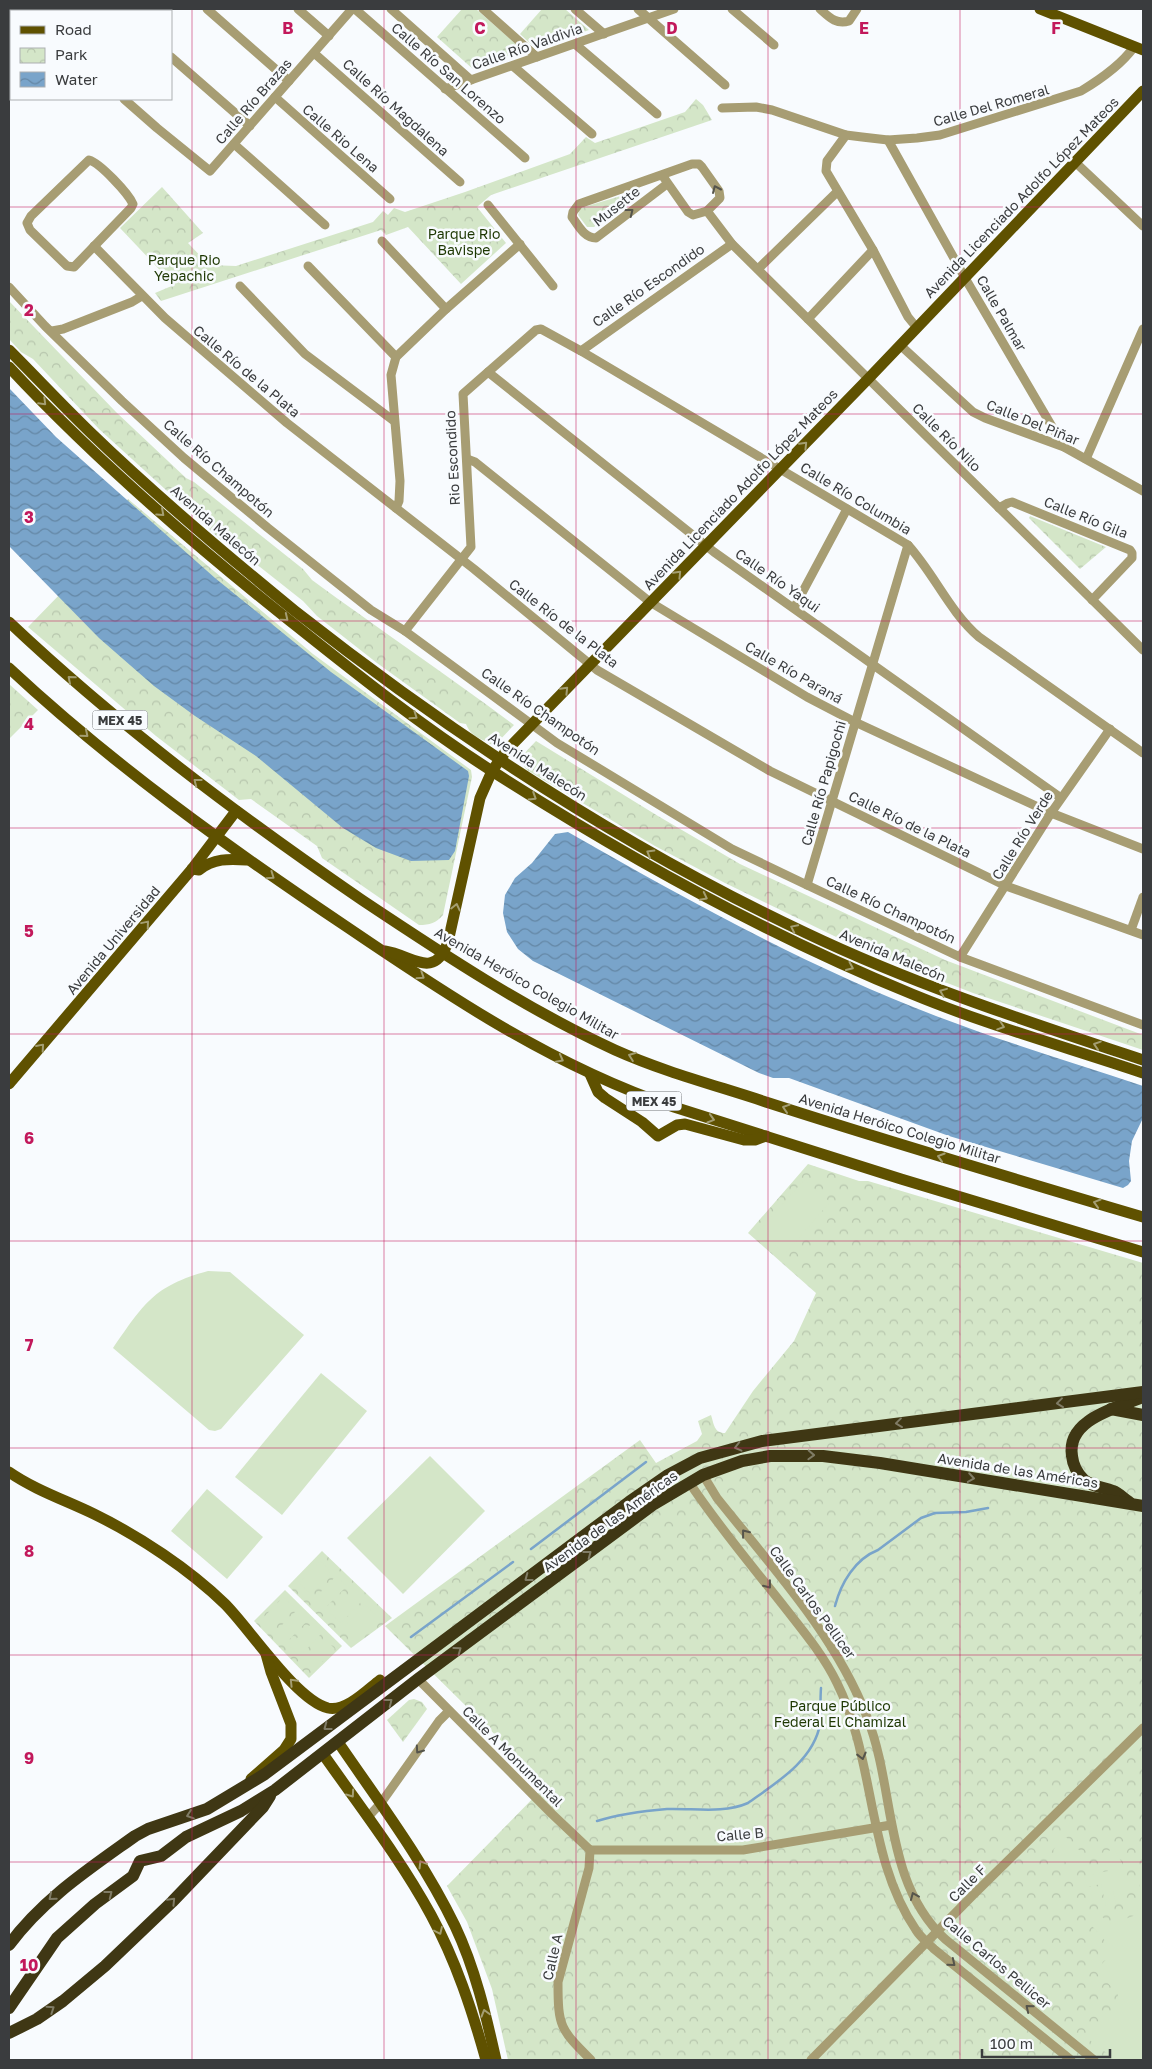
<svg xmlns="http://www.w3.org/2000/svg" width="1152" height="2069" font-family="'Golos Text',sans-serif">
<style>
.park{fill:url(#park-crowns)}
.pitch{fill:#d4e6c8}
.water{fill:url(#water-waves)}
.lines{fill:none;stroke-linecap:round;stroke-linejoin:round}
.stream{stroke:#79a4ca;stroke-width:2.5}
.minor{stroke:#a79d73;stroke-width:9}
.major{stroke:#5f5100;stroke-width:11}
.highway{stroke:#3f3714;stroke-width:12}
.oneway{stroke:#55544b}
.oneway2{stroke:#a49e72}
.oneway3{stroke:#807c66}
.grid{fill:none;stroke:#c2185b;stroke-width:1;stroke-opacity:0.55}
.labels{text-anchor:middle;dominant-baseline:central;stroke-width:5;stroke-linejoin:round;paint-order:stroke}
.shield{fill:#f8fbfe;stroke:#737578;stroke-width:1}
.shield-label{font-size:12px;font-weight:bold;fill:#3a3c3e}
.street-label{font-size:14px;fill:#3a3c3e;stroke:#f8fbfe}
.park-label{font-size:14px;fill:#1d3702;stroke:#f8fbfe}
.grid-label{font-size:16px;text-anchor:middle;font-weight:bold;fill:#c2185b;stroke:#f8fbfe;stroke-width:5;stroke-linejoin:round;paint-order:stroke}
</style>
<defs>
<pattern id="park-crowns" width="20" height="18" patternUnits="userSpaceOnUse" patternTransform="scale(1.25)"><rect width="20" height="18" fill="#d4e6c8"/><path d="M2 6a3 3 0 1 1 6 0M12 15a3 3 0 1 1 6 0" fill="none" stroke="#b7c6ad"/></pattern>
<pattern id="water-waves" width="16" height="10" patternUnits="userSpaceOnUse" patternTransform="scale(1.25)"><rect width="16" height="10" fill="#79a4ca"/><path d="M0 5q4-4 8 0t8 0" fill="none" stroke="#6487a5"/></pattern>
</defs>
<rect width="100%" height="100%" fill="#f8fbfe"/>
<g class="park">
<path d="M 462,9 L 476,9 L 523,50 L 474,70 L 437,37 Z"/>
<path d="M 542,9 L 565,9 L 589,30 L 536,49 L 520,34 Z"/>
<path d="M 696,99 L 703,105 L 712,120 L 491,195 L 477,207 L 506,243 L 461,284 L 408,227 L 386,235 L 381,230 L 161,301 L 155,293 L 174,285 L 120,228 L 162,187 L 203,233 L 188,243 L 209,265 L 236,266 L 373,222 L 383,211 L 388,215 L 394,208 L 405,212 L 465,192 L 570,154 L 586,137 L 595,143 L 685,112 Z"/>
<path d="M 634,192 L 636,196 L 594,227 L 587,227 L 578,215 L 580,209 L 584,207 Z"/>
<path d="M 9,301 L 116,412 L 186,478 L 194,482 L 303,569 L 312,580 C 379,629 447,675 514,725 L 496,744 L 492,745 C 481,738 471,737 466,724 L 460,723 L 377,663 L 317,616 L 303,601 L 227,541 L 221,540 L 99,429 L 33,359 L 21,352 L 9,339 Z"/>
<path d="M 128,499 L 313,654 L 471,770 L 472,777 L 443,915 C 436,923 430,925 419,925 L 322,858 L 317,846 L 251,799 L 239,800 L 156,736 L 28,627 L 63,591 L 54,582 Z"/>
<path d="M 1030,516 L 1106,547 L 1080,569 L 1029,518 Z"/>
<path d="M 9,684 L 38,710 L 10,738 L 9,737 Z"/>
<path d="M 536,741 L 658,816 L 740,864 L 945,960 L 1143,1035 L 1143,1050 L 973,993 L 865,951 L 725,883 L 655,846 L 527,770 L 519,760 L 521,757 Z"/>
<path d="M 808,1164 L 859,1181 L 868,1181 L 1143,1263 L 1143,2060 L 508,2060 L 492,1989 L 467,1922 L 447,1886 L 546,1785 L 385,1626 L 640,1440 L 656,1463 L 697,1441 L 702,1434 L 698,1421 L 711,1415 C 714,1424 714,1433 725,1433 L 753,1391 L 794,1341 L 816,1293 L 748,1233 Z"/>
<path d="M 322,1551 L 392,1618 L 351,1648 L 288,1586 Z"/>
<path d="M 285,1590 L 342,1646 L 309,1678 L 254,1621 Z"/>
<path d="M 414,1699 L 422,1702 L 427,1709 L 403,1742 L 387,1720 L 409,1700 Z"/>
</g>
<g class="pitch">
<path d="M 804,1180 L 830,1202 L 785,1254 L 759,1231 Z"/>
<path d="M 208,1271 L 230,1272 L 304,1335 L 221,1429 L 215,1431 L 209,1430 L 113,1348 C 144,1304 153,1286 208,1271 Z"/>
<path d="M 321,1373 L 367,1411 L 282,1515 L 235,1477 Z"/>
<path d="M 430,1456 L 485,1511 L 403,1594 L 347,1538 Z"/>
<path d="M 207,1489 L 263,1537 L 227,1579 L 171,1531 Z"/>
<path d="M 320,1561 L 331,1571 L 310,1593 L 299,1583 Z"/>
<path d="M 336,1576 L 347,1586 L 325,1608 L 315,1598 Z"/>
<path d="M 352,1591 L 362,1601 L 341,1623 L 330,1613 Z"/>
<path d="M 283,1597 L 294,1607 L 272,1629 L 262,1619 Z"/>
<path d="M 365,1605 L 376,1615 L 354,1637 L 344,1627 Z"/>
<path d="M 297,1610 L 307,1621 L 286,1643 L 275,1632 Z"/>
<path d="M 311,1624 L 321,1634 L 300,1656 L 289,1646 Z"/>
<path d="M 325,1639 L 335,1649 L 313,1671 L 303,1661 Z"/>
<path d="M 1066,1837 L 1090,1861 L 1076,1873 L 1053,1850 Z"/>
<path d="M 1114,1849 L 1122,1863 L 1125,1878 L 1134,1876 L 1137,1885 L 1113,1891 L 1116,1904 L 1106,1906 L 1101,1884 L 1087,1887 L 1084,1876 L 1108,1871 L 1102,1853 Z"/>
<path d="M 1143,1867 L 1143,2060 L 1116,2060 L 1084,2036 L 1106,2013 L 1111,2017 L 1116,2012 L 1118,1994 L 1096,1970 L 1114,1951 L 1092,1926 L 1101,1916 L 1111,1924 L 1136,1915 C 1141,1898 1141,1886 1136,1869 Z"/>
</g>
<g class="water">
<path d="M 9,388 L 56,437 L 215,578 L 331,672 L 468,771 L 469,776 L 455,851 L 449,860 L 411,861 L 376,848 L 343,828 L 256,756 L 195,716 L 154,686 L 99,638 L 9,546 Z"/>
<path d="M 568,832 C 687,900 808,967 936,1016 C 1004,1042 1074,1063 1143,1086 L 1143,1118 L 1132,1141 L 1129,1161 L 1131,1181 L 1128,1185 L 1123,1188 L 949,1136 L 789,1078 L 773,1078 L 759,1073 L 533,961 L 518,949 L 507,932 L 503,913 L 505,895 L 515,878 L 532,863 L 555,834 Z"/>
</g>
<g class="lines">
<g class="stream">
<path d="M 531,1549 L 646,1462"/>
<path d="M 835,1606 C 841,1583 855,1559 878,1550 L 921,1518 L 935,1513 L 966,1512 L 988,1508"/>
<path d="M 411,1637 L 513,1562"/>
<path d="M 597,1821 C 620,1814 643,1811 667,1809 C 694,1808 723,1814 748,1803 C 776,1783 814,1760 820,1724 C 821,1712 820,1700 821,1688"/>
</g>
<g class="minor">
<path d="M 207,9 L 289,81"/>
<path d="M 298,9 L 329,36"/>
<path d="M 355,9 L 525,158"/>
<path d="M 391,9 L 471,80"/>
<path d="M 483,9 L 537,57"/>
<path d="M 575,9 L 604,34"/>
<path d="M 638,9 L 725,85"/>
<path d="M 732,9 L 774,45"/>
<path d="M 820,9 C 829,17 836,25 849,21 L 857,9"/>
<path d="M 163,11 L 165,9"/>
<path d="M 575,44 L 657,114"/>
<path d="M 314,53 L 460,182"/>
<path d="M 171,57 L 250,126"/>
<path d="M 513,66 L 592,134"/>
<path d="M 445,89 L 674,9"/>
<path d="M 275,97 L 390,199"/>
<path d="M 124,99 L 157,128 L 210,171 L 352,9"/>
<path d="M 722,108 L 756,107 L 772,110 L 846,135 L 862,137 L 888,140 L 917,138 L 940,135 L 1081,91 C 1101,79 1121,65 1134,47"/>
<path d="M 846,135 L 827,161 L 826,171 L 873,250 L 908,317 L 917,328"/>
<path d="M 888,140 L 965,278 L 1064,447"/>
<path d="M 234,144 L 325,225"/>
<path d="M 89,160 C 100,163 128,193 133,204 L 131,208 L 74,267 L 67,266 L 30,230 L 27,223 L 31,216 Z"/>
<path d="M 1075,162 L 1143,226"/>
<path d="M 662,175 L 688,212 L 693,215 L 707,211 L 720,198 L 719,191 L 702,167 L 699,164 L 692,164 L 579,204 L 573,212 L 572,217 C 578,225 584,238 596,238 L 667,184"/>
<path d="M 488,205 L 553,286"/>
<path d="M 707,211 L 732,244 L 1143,650"/>
<path d="M 382,241 L 446,309"/>
<path d="M 94,246 L 165,318 L 287,423 L 474,569 L 597,670 L 770,771 L 1006,886 L 1143,935"/>
<path d="M 308,266 L 396,357"/>
<path d="M 758,269 L 837,192"/>
<path d="M 240,286 L 305,354 L 394,421"/>
<path d="M 9,287 L 45,326 L 122,401 L 184,458 L 268,528 L 371,610 L 405,631 L 557,743 L 732,849 L 807,885 L 960,957 L 1143,1025"/>
<path d="M 808,319 L 873,250"/>
<path d="M 52,331 L 63,329 L 132,302 L 142,296"/>
<path d="M 900,345 L 973,412 L 985,418 L 1064,447 L 1143,491"/>
<path d="M 581,351 L 732,244"/>
<path d="M 488,372 L 714,552 L 1061,798"/>
<path d="M 467,459 L 475,462 L 650,602 L 807,697 L 855,722 L 1051,813 L 1143,849"/>
<path d="M 1086,459 L 1143,329"/>
<path d="M 396,508 L 399,501 L 400,481 L 391,375 L 396,357 L 446,309 L 520,244"/>
<path d="M 999,508 L 1008,503 L 1012,502 L 1130,550 L 1132,553 L 1132,558 L 1092,600"/>
<path d="M 794,608 L 847,509"/>
<path d="M 405,631 L 471,547 L 463,394 L 536,330 L 541,329 L 581,351 L 908,545 C 935,575 949,611 979,637 L 1143,753"/>
<path d="M 807,885 L 908,545"/>
<path d="M 1131,930 L 1143,897"/>
<path d="M 960,957 L 1051,813 L 1110,729"/>
<path d="M 703,1475 L 717,1498 C 771,1566 835,1634 867,1717 C 896,1790 883,1881 945,1939 L 1094,2060"/>
<path d="M 689,1482 C 718,1526 753,1567 786,1609 C 804,1632 824,1656 837,1683 C 876,1761 866,1857 916,1930 C 921,1938 928,1943 934,1949 L 1071,2060"/>
<path d="M 418,1679 L 552,1814 L 590,1850"/>
<path d="M 368,1817 L 381,1803 L 439,1721 L 449,1711"/>
<path d="M 590,1850 L 743,1850 L 891,1825"/>
<path d="M 590,1850 L 589,1868 L 558,1982 C 558,2027 560,2029 591,2060"/>
<path d="M 811,2060 L 973,1895 L 1143,1728"/>
</g>
<g class="major">
<path d="M 1040,9 L 1143,50"/>
<path d="M 59,11 L 61,9"/>
<path d="M 9,75 L 11,72"/>
<path d="M 9,350 C 36,377 62,405 90,432 C 155,495 225,554 295,611 C 454,736 623,847 806,933 C 915,985 1029,1022 1143,1060"/>
<path d="M 9,367 C 92,456 185,537 280,613 C 349,668 418,724 492,771 C 626,857 765,934 912,994 C 987,1025 1066,1047 1143,1073"/>
<path d="M 9,622 C 118,725 238,815 362,900 C 443,954 526,1009 615,1050 C 664,1072 718,1086 769,1103 C 893,1143 1018,1180 1143,1217"/>
<path d="M 9,668 C 113,765 229,848 347,927 C 450,997 555,1067 674,1107 L 901,1179 L 1143,1252"/>
<path d="M 192,869 L 199,870 C 214,858 229,859 247,860"/>
<path d="M 385,951 C 412,955 434,981 448,942 L 480,798 L 492,771 L 506,751 L 868,379 L 1143,91"/>
<path d="M 590,1074 L 598,1092 L 605,1098 L 642,1122 L 658,1136 L 677,1125 L 685,1124 L 744,1140 L 755,1140 L 766,1136"/>
<path d="M 9,1084 L 192,869 L 236,811"/>
<path d="M 9,1472 C 35,1490 65,1500 94,1514 C 139,1536 189,1569 225,1604 C 250,1629 296,1700 328,1708 C 346,1712 367,1690 380,1680"/>
<path d="M 338,1742 C 379,1802 423,1860 455,1926 C 475,1968 486,2015 496,2060"/>
<path d="M 323,1754 C 360,1807 400,1858 431,1915 C 456,1961 472,2010 486,2060"/>
<path d="M 251,1779 L 284,1750 L 291,1739 L 291,1724 L 271,1672 L 266,1654"/>
</g>
<g class="highway">
<path d="M 1111,1409 L 1143,1415"/>
<path d="M 1129,1502 C 1124,1499 1119,1493 1113,1491 C 1103,1487 1093,1487 1084,1480 C 1077,1473 1073,1466 1072,1456 C 1066,1419 1117,1408 1143,1397"/>
<path d="M 9,1945 C 43,1899 89,1869 135,1836 L 148,1829 L 207,1809 L 265,1774 L 629,1502 L 668,1475 L 700,1458 L 762,1441 L 1143,1392"/>
<path d="M 9,2008 L 57,1938 L 95,1904 L 133,1876 L 140,1861 L 161,1856 L 186,1837 L 241,1811 L 275,1790 L 418,1679 L 654,1504 L 703,1475 L 742,1461 L 770,1456 L 823,1456 L 880,1463 L 1143,1506"/>
<path d="M 9,2033 L 37,2019 L 63,2001 L 105,1966 L 172,1902 L 263,1807 L 270,1796"/>
</g>
</g>
<defs><path id="oneway-chevron" d="M-2-3.5L2.5 0L-2 3.5" fill="none" stroke-width="1.6" stroke-linecap="round" stroke-linejoin="round" transform="scale(1.25)"/></defs>
<g class="oneway">
<use href="#oneway-chevron" transform="translate(716 189) rotate(-114)"/>
<use href="#oneway-chevron" transform="translate(630 212) rotate(-38)"/>
<use href="#oneway-chevron" transform="translate(745 1533) rotate(-128)"/>
<use href="#oneway-chevron" transform="translate(768 1585) rotate(52)"/>
<use href="#oneway-chevron" transform="translate(419 1750) rotate(125)"/>
<use href="#oneway-chevron" transform="translate(862 1756) rotate(76)"/>
<use href="#oneway-chevron" transform="translate(914 1896) rotate(-113)"/>
<use href="#oneway-chevron" transform="translate(952 1963) rotate(39)"/>
<use href="#oneway-chevron" transform="translate(1029 2008) rotate(-141)"/>
</g>
<g class="oneway2">
<use href="#oneway-chevron" transform="translate(43 402) rotate(45)"/>
<use href="#oneway-chevron" transform="translate(804 445) rotate(-46)"/>
<use href="#oneway-chevron" transform="translate(161 513) rotate(42)"/>
<use href="#oneway-chevron" transform="translate(678 574) rotate(-46)"/>
<use href="#oneway-chevron" transform="translate(285 618) rotate(39)"/>
<use href="#oneway-chevron" transform="translate(71 679) rotate(-139)"/>
<use href="#oneway-chevron" transform="translate(565 690) rotate(-46)"/>
<use href="#oneway-chevron" transform="translate(414 716) rotate(35)"/>
<use href="#oneway-chevron" transform="translate(85 734) rotate(40)"/>
<use href="#oneway-chevron" transform="translate(197 782) rotate(-142)"/>
<use href="#oneway-chevron" transform="translate(533 797) rotate(32)"/>
<use href="#oneway-chevron" transform="translate(650 853) rotate(-149)"/>
<use href="#oneway-chevron" transform="translate(271 876) rotate(35)"/>
<use href="#oneway-chevron" transform="translate(704 897) rotate(27)"/>
<use href="#oneway-chevron" transform="translate(456 907) rotate(-77)"/>
<use href="#oneway-chevron" transform="translate(146 924) rotate(-50)"/>
<use href="#oneway-chevron" transform="translate(794 928) rotate(-154)"/>
<use href="#oneway-chevron" transform="translate(850 967) rotate(24)"/>
<use href="#oneway-chevron" transform="translate(421 976) rotate(33)"/>
<use href="#oneway-chevron" transform="translate(943 992) rotate(-158)"/>
<use href="#oneway-chevron" transform="translate(1001 1026) rotate(19)"/>
<use href="#oneway-chevron" transform="translate(1097 1045) rotate(-162)"/>
<use href="#oneway-chevron" transform="translate(41 1047) rotate(-49)"/>
<use href="#oneway-chevron" transform="translate(632 1056) rotate(-160)"/>
<use href="#oneway-chevron" transform="translate(560 1059) rotate(28)"/>
<use href="#oneway-chevron" transform="translate(786 1108) rotate(-162)"/>
<use href="#oneway-chevron" transform="translate(711 1119) rotate(17)"/>
<use href="#oneway-chevron" transform="translate(941 1157) rotate(-163)"/>
<use href="#oneway-chevron" transform="translate(1097 1203) rotate(-163)"/>
<use href="#oneway-chevron" transform="translate(293 1682) rotate(-134)"/>
<use href="#oneway-chevron" transform="translate(351 1794) rotate(55)"/>
<use href="#oneway-chevron" transform="translate(422 1864) rotate(-121)"/>
<use href="#oneway-chevron" transform="translate(439 1931) rotate(65)"/>
<use href="#oneway-chevron" transform="translate(485 2013) rotate(-106)"/>
</g>
<g class="oneway3">
<use href="#oneway-chevron" transform="translate(1060 1403) rotate(173)"/>
<use href="#oneway-chevron" transform="translate(899 1423) rotate(173)"/>
<use href="#oneway-chevron" transform="translate(738 1447) rotate(166)"/>
<use href="#oneway-chevron" transform="translate(811 1455) rotate(2)"/>
<use href="#oneway-chevron" transform="translate(971 1478) rotate(9)"/>
<use href="#oneway-chevron" transform="translate(588 1554) rotate(-37)"/>
<use href="#oneway-chevron" transform="translate(528 1578) rotate(143)"/>
<use href="#oneway-chevron" transform="translate(458 1650) rotate(-36)"/>
<use href="#oneway-chevron" transform="translate(389 1702) rotate(-38)"/>
<use href="#oneway-chevron" transform="translate(327 1727) rotate(143)"/>
<use href="#oneway-chevron" transform="translate(190 1815) rotate(161)"/>
<use href="#oneway-chevron" transform="translate(109 1894) rotate(-38)"/>
<use href="#oneway-chevron" transform="translate(52 1897) rotate(140)"/>
<use href="#oneway-chevron" transform="translate(172 1901) rotate(-46)"/>
<use href="#oneway-chevron" transform="translate(51 2009) rotate(-34)"/>
</g>
<path class="grid" d="M 192,9 L 192,2060M 384,9 L 384,2060M 576,9 L 576,2060M 768,9 L 768,2060M 960,9 L 960,2060M 9,207 L 1143,207M 9,414 L 1143,414M 9,621 L 1143,621M 9,828 L 1143,828M 9,1034 L 1143,1034M 9,1241 L 1143,1241M 9,1448 L 1143,1448M 9,1655 L 1143,1655M 9,1862 L 1143,1862"/>
<g class="labels">
<g class="shield">
<rect x="92.5" y="710.5" width="55" height="19" rx="4"/>
<rect x="626.5" y="1091.5" width="55" height="19" rx="4"/>
</g>
<g class="shield-label">
<text x="120" y="720">MEX 45</text>
<text x="654" y="1101">MEX 45</text>
</g>
<g class="street-label">
<text transform="translate(527 46) rotate(-19)">Calle Río Valdivia</text>
<text transform="translate(449 73) rotate(41)">Calle Río San Lorenzo</text>
<text transform="translate(253 101) rotate(-49)">Calle Río Brazas</text>
<text transform="translate(991 105) rotate(-16)">Calle Del Romeral</text>
<text transform="translate(396 107) rotate(42)">Calle Río Magdalena</text>
<text transform="translate(341 138) rotate(41)">Calle Rio Lena</text>
<text transform="translate(1021 197) rotate(-46)">Avenida Licenciado Adolfo López Mateos</text>
<text transform="translate(616 206) rotate(-38)">Musette</text>
<text transform="translate(648 285) rotate(-35)">Calle Río Escondido</text>
<text transform="translate(1002 313) rotate(60)">Calle Palmar</text>
<text transform="translate(247 371) rotate(40)">Calle Río de la Plata</text>
<text transform="translate(1033 422) rotate(22)">Calle Del Piñar</text>
<text transform="translate(947 437) rotate(45)">Calle Río Nilo</text>
<text transform="translate(452 458) rotate(-93)">Rio Escondido</text>
<text transform="translate(219 468) rotate(41)">Calle Río Champotón</text>
<text transform="translate(740 489) rotate(-46)">Avenida Licenciado Adolfo López Mateos</text>
<text transform="translate(856 498) rotate(31)">Calle Río Columbia</text>
<text transform="translate(1086 517) rotate(22)">Calle Río Gila</text>
<text transform="translate(216 525) rotate(41)">Avenida Malecón</text>
<text transform="translate(778 580) rotate(35)">Calle Río Yaqui</text>
<text transform="translate(564 623) rotate(38)">Calle Río de la Plata</text>
<text transform="translate(794 672) rotate(30)">Calle Río Paraná</text>
<text transform="translate(541 711) rotate(35)">Calle Río Champotón</text>
<text transform="translate(538 766) rotate(33)">Avenida Malecón</text>
<text transform="translate(823 783) rotate(-74)">Calle Río Papigochi</text>
<text transform="translate(910 824) rotate(26)">Calle Río de la Plata</text>
<text transform="translate(1022 835) rotate(-58)">Calle Río Verde</text>
<text transform="translate(891 909) rotate(25)">Calle Río Champotón</text>
<text transform="translate(113 940) rotate(-50)">Avenida Universidad</text>
<text transform="translate(893 955) rotate(23)">Avenida Malecón</text>
<text transform="translate(527 983) rotate(30)">Avenida Heróico Colegio Militar</text>
<text transform="translate(900 1128) rotate(17)">Avenida Heróico Colegio Militar</text>
<text transform="translate(1018 1470) rotate(9)">Avenida de las Américas</text>
<text transform="translate(610 1521) rotate(-36)">Avenida de las Américas</text>
<text transform="translate(813 1602) rotate(54)">Calle Carlos Pellicer</text>
<text transform="translate(513 1756) rotate(45)">Calle A Monumental</text>
<text transform="translate(740 1834) rotate(-5)">Calle B</text>
<text transform="translate(967 1883) rotate(-45)">Calle F</text>
<text transform="translate(552 1957) rotate(-77)">Calle A</text>
<text transform="translate(997 1962) rotate(40)">Calle Carlos Pellicer</text>
</g>
<g class="park-label">
<text x="464" y="233">Parque Rio<tspan x="464" dy="16">Bavispe</tspan></text>
<text x="184" y="259">Parque Rio<tspan x="184" dy="16">Yepachic</tspan></text>
<text x="840" y="1705">Parque Público<tspan x="840" dy="16">Federal El Chamizal</tspan></text>
</g>
</g>
<g class="grid-label">
<text x="288" y="34">B</text>
<text x="480" y="34">C</text>
<text x="672" y="34">D</text>
<text x="864" y="34">E</text>
<text x="1056" y="34">F</text>
<text x="29" y="316">2</text>
<text x="29" y="523">3</text>
<text x="29" y="730">4</text>
<text x="29" y="937">5</text>
<text x="29" y="1144">6</text>
<text x="29" y="1351">7</text>
<text x="29" y="1557">8</text>
<text x="29" y="1764">9</text>
<text x="29" y="1971">10</text>
</g>
<rect width="1152" height="2069" fill="none" stroke="#3a3c3e" stroke-width="20"/>
<rect x="10" y="10" width="162" height="90" fill="#f8fbfe" stroke="#acafb1"/>
<rect x="20" y="26" width="25" height="8" fill="#5f5100" stroke="#acafb1"/>
<text x="55" y="35" font-size="15" fill="#3a3c3e">Road</text>
<rect x="20" y="48" width="25" height="15" fill="url(#park-crowns)" stroke="#acafb1"/>
<text x="55" y="60" font-size="15" fill="#3a3c3e">Park</text>
<rect x="20" y="72" width="25" height="15" fill="url(#water-waves)" stroke="#acafb1"/>
<text x="55" y="85" font-size="15" fill="#3a3c3e">Water</text>
<path d="M982 2049v8h128v-8" fill="none" stroke="#3a3c3e" stroke-width="2.5"/>
<text x="990" y="2049" font-size="15" fill="#3a3c3e" stroke="#f8fbfe" stroke-width="4" paint-order="stroke">100 m</text>
</svg>
